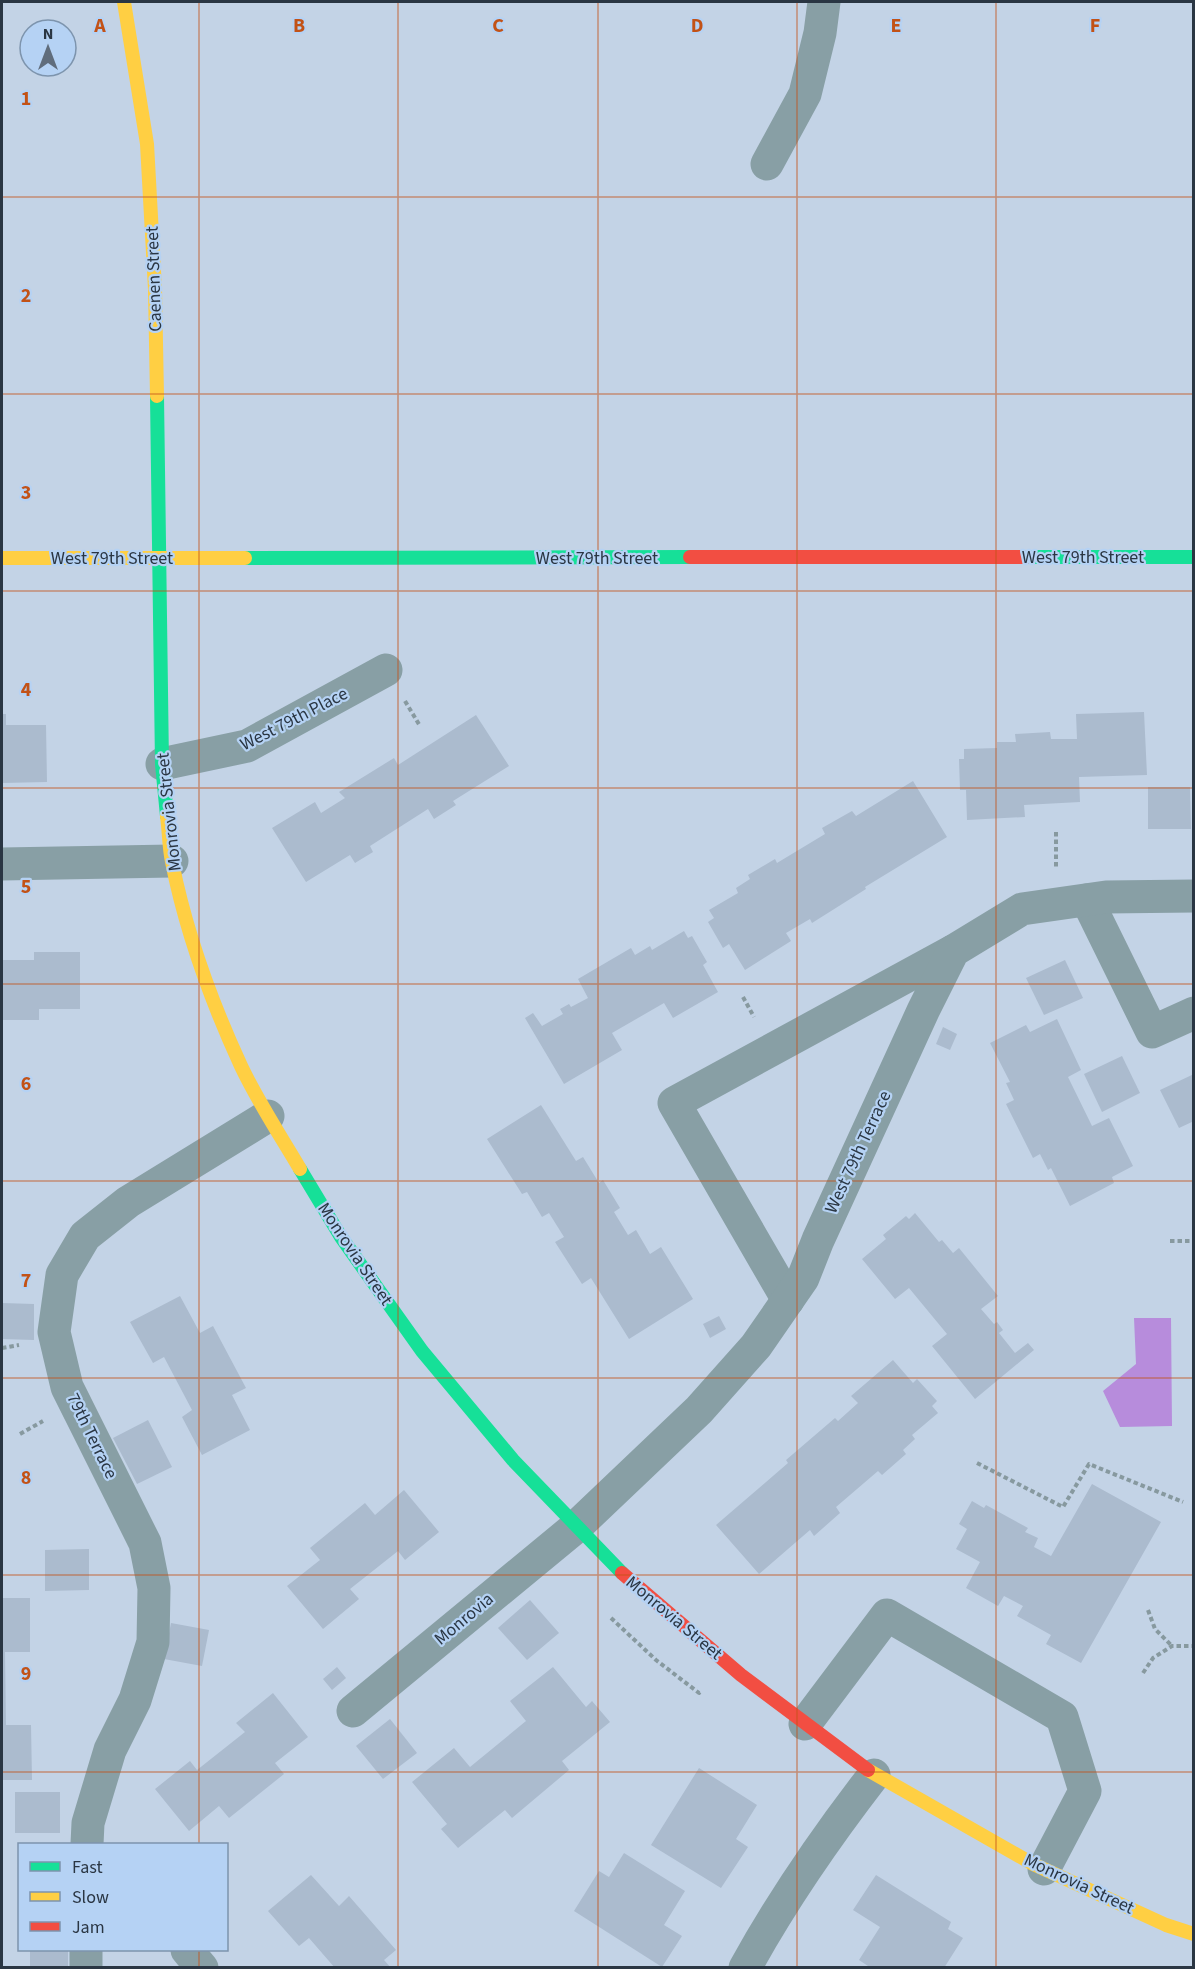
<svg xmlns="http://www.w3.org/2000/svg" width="1195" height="1969" font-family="'Source Sans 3',sans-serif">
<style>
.water{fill:#b78cdc}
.building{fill:#abbbce}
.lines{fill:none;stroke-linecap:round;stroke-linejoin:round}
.path{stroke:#87999f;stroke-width:4;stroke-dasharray:4.5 3;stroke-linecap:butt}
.street{stroke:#889fa5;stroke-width:33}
.fast{stroke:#16e098;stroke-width:14}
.slow{stroke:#ffcf43;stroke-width:14}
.jam{stroke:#f24e42;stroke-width:14}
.grid{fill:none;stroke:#c25217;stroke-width:1.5;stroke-opacity:0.55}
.labels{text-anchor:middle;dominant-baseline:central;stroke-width:4.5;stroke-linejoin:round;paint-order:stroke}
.street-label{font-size:18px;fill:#2a3643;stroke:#b5d2f4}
.grid-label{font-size:20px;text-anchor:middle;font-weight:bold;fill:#c25217;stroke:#b5d2f4;stroke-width:4.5;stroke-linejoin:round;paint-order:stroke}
</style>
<rect width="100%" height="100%" fill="#c3d3e6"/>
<path class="water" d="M 1134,1318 L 1171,1318 L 1172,1426 L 1120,1427 L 1103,1391 L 1136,1364 Z"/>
<g class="building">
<path d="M 1144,712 L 1147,775 L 1079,777 L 1080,802 L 1024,805 L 1025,817 L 967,820 L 966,790 L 960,790 L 959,759 L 964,759 L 964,749 L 997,748 L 997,742 L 1016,742 L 1015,734 L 1050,732 L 1051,739 L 1077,739 L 1076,714 Z"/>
<path d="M 2,714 L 6,714 L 6,725 L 46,725 L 47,782 L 2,783 Z"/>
<path d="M 476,715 L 509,766 L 453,801 L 456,805 L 434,819 L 428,809 L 370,846 L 373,852 L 355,863 L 350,855 L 306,882 L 272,828 L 315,802 L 321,813 L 345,798 L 339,792 L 394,758 L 398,765 Z"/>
<path d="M 913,781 L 947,837 L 865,887 L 866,889 L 812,923 L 810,919 L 786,933 L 791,941 L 745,970 L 729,944 L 723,948 L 708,922 L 714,918 L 709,910 L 738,893 L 736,888 L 750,879 L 748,875 L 775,859 L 777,863 L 825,834 L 822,828 L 852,811 L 856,816 Z"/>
<path d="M 1148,787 L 1190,787 L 1191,829 L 1148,829 Z"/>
<path d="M 684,931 L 688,938 L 692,936 L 707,962 L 703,965 L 718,992 L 673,1018 L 664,1003 L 612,1033 L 622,1050 L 564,1084 L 525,1018 L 533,1013 L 542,1026 L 563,1014 L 560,1009 L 569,1004 L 571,1007 L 588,998 L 578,979 L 631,948 L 635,955 L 650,946 L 652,950 Z"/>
<path d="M 34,952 L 80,952 L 80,1009 L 39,1009 L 39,1020 L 2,1020 L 2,960 L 34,960 Z"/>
<path d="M 1065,960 L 1083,998 L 1044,1015 L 1026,978 Z"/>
<path d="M 1057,1019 L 1081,1070 L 1068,1077 L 1092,1126 L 1109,1118 L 1133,1166 L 1112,1177 L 1114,1183 L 1070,1206 L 1051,1168 L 1048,1170 L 1040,1154 L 1033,1158 L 1006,1104 L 1014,1100 L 1006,1083 L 1010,1082 L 990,1043 L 1026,1025 L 1030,1032 Z"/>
<path d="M 943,1027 L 957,1034 L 950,1050 L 936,1044 Z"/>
<path d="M 1122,1056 L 1140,1093 L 1102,1112 L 1084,1074 Z"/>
<path d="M 1194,1074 L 1194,1121 L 1179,1128 L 1160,1090 Z"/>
<path d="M 541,1105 L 576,1161 L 583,1157 L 599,1183 L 603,1180 L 620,1208 L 614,1212 L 628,1235 L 636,1230 L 650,1254 L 661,1247 L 693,1299 L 629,1339 L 591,1278 L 582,1284 L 555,1242 L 564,1237 L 549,1213 L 542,1217 L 527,1192 L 522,1194 L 487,1139 Z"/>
<path d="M 915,1213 L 939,1242 L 942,1240 L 953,1253 L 959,1248 L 998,1296 L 981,1309 L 994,1324 L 997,1322 L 1003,1330 L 999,1333 L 1015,1353 L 1028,1343 L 1034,1350 L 975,1399 L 932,1346 L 947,1334 L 909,1288 L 895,1299 L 862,1259 L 886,1239 L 883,1235 L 906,1216 L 909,1219 Z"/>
<path d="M 180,1296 L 200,1333 L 213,1326 L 246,1388 L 232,1395 L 250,1430 L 202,1455 L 182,1417 L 192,1410 L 164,1357 L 153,1363 L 130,1322 Z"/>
<path d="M 2,1303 L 34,1304 L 34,1340 L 2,1339 Z"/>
<path d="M 719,1316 L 726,1329 L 710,1338 L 703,1324 Z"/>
<path d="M 893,1360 L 913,1383 L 917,1379 L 937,1401 L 932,1406 L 938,1413 L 912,1435 L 915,1439 L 903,1450 L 906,1454 L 882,1475 L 878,1471 L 836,1507 L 840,1513 L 814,1536 L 810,1530 L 759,1574 L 716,1525 L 788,1463 L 786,1460 L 835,1418 L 838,1421 L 858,1403 L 851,1396 Z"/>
<path d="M 148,1420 L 172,1467 L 137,1484 L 113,1438 Z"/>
<path d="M 1092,1484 L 1161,1522 L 1081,1663 L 1046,1644 L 1051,1635 L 1017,1616 L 1023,1606 L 1004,1596 L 998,1606 L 966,1588 L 980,1562 L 956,1549 L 967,1529 L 959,1524 L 972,1501 L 984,1508 L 986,1505 L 1028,1528 L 1025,1532 L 1038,1538 L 1034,1547 L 1051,1556 Z"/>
<path d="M 404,1490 L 439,1532 L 405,1560 L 398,1551 L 350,1589 L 359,1599 L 323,1629 L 287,1586 L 320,1560 L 310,1548 L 365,1503 L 375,1515 Z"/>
<path d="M 89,1549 L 89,1590 L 45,1591 L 45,1550 Z"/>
<path d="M 2,1598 L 30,1598 L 30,1652 L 5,1652 L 6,1725 L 31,1725 L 32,1780 L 2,1780 Z"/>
<path d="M 530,1600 L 559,1633 L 527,1660 L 498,1628 Z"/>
<path d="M 171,1623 L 209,1630 L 202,1666 L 164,1659 Z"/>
<path d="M 337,1667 L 346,1678 L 332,1690 L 323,1679 Z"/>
<path d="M 553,1667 L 586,1707 L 592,1701 L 610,1722 L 562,1761 L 569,1770 L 512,1818 L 505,1810 L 458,1848 L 441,1829 L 447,1824 L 412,1782 L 454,1748 L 470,1767 L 526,1721 L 510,1701 Z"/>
<path d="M 273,1693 L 308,1737 L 275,1763 L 284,1774 L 229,1818 L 219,1806 L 189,1831 L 155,1789 L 190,1761 L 197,1770 L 245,1732 L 236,1723 Z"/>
<path d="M 390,1719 L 417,1753 L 383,1779 L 356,1746 Z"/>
<path d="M 699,1768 L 757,1805 L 736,1839 L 748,1847 L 721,1888 L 651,1845 Z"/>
<rect x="15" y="1792" width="45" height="41"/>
<path d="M 624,1853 L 685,1891 L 664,1925 L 682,1936 L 662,1967 L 574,1911 L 599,1871 L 609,1877 Z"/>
<path d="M 311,1875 L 339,1906 L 349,1896 L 396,1950 L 384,1960 L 391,1968 L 335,1968 L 309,1938 L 299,1946 L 268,1911 Z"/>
<path d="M 876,1875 L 951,1922 L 948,1929 L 963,1938 L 944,1968 L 871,1968 L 859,1960 L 880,1927 L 853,1910 Z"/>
<rect x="30" y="1951" width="38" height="17"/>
</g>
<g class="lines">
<g class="path">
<path d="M 405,701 L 420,726"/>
<path d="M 1056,832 L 1056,868"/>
<path d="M 743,997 L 754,1017"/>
<path d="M 1170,1241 L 1194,1241"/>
<path d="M 2,1348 L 19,1345"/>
<path d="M 20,1434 L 43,1421"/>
<path d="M 977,1463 L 1063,1507 L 1089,1464 L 1183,1502"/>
<path d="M 1148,1610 L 1155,1629 L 1172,1646"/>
<path d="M 611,1618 L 656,1660 L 699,1693 L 701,1691"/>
<path d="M 1143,1673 L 1153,1658 L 1172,1646 L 1194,1646"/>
</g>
<g class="street">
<path d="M 767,164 L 805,94 L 820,33 L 824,2"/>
<path d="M 162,764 L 247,746 L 386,670"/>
<path d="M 2,864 L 172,861"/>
<path d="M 1087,900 L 1152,1032 L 1194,1013"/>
<path d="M 788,1300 L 674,1103 L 953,951"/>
<path d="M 353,1711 L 576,1527 L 699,1410 L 756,1346 L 803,1278 L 818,1240 L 923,1011 L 953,951 L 1022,909 L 1106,897 L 1194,896"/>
<path d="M 805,1724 L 887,1615 L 1062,1717 L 1085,1791 L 1044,1869"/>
<path d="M 87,1844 L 88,1823 L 110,1750 L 135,1700 L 153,1642 L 154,1588 L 145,1543 L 67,1387 L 54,1332 L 62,1275 L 85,1236 L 128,1202 L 268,1116"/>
<path d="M 86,1950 L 86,1968"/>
<path d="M 187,1950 L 202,1968"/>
<path d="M 745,1968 C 783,1899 826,1837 874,1775"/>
</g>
<g class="fast">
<path d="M 157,396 L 162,764 L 167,816"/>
<path d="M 1027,557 L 1194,557"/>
<path d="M 245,558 L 690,557"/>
<path d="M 300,1169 L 341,1237 L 422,1351 L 513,1460 L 622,1573"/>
</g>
<g class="slow">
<path d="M 124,2 L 147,144 L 155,289 L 157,396"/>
<path d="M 2,558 L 245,558"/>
<path d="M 167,816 C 169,831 169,847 172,862 C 186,932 211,1001 241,1066 C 258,1102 280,1135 300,1169"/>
<path d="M 868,1770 L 1033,1864 L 1166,1925 L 1194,1934"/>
</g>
<g class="jam">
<path d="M 690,557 L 1027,557"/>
<path d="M 622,1573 L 741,1675 L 868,1770"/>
</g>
</g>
<path class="grid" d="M 199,2 L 199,1844M 398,2 L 398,1968M 598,2 L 598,1968M 797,2 L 797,1968M 996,2 L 996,1968M 2,197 L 1194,197M 2,394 L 1194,394M 2,591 L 1194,591M 2,788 L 1194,788M 2,984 L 1194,984M 2,1181 L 1194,1181M 2,1378 L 1194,1378M 2,1575 L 1194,1575M 2,1772 L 1194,1772M 199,1950 L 199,1968"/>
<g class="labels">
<g class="street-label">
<text transform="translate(154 279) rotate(-92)">Caenen Street</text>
<text x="1083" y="557">West 79th Street</text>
<text x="112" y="558">West 79th Street</text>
<text x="597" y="558">West 79th Street</text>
<text transform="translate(294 719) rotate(-27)">West 79th Place</text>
<text transform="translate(169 812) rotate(-96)">Monrovia Street</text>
<text transform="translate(858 1152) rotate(-65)">West 79th Terrace</text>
<text transform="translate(355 1254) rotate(56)">Monrovia Street</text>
<text transform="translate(92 1436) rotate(64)">79th Terrace</text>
<text transform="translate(674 1618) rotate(40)">Monrovia Street</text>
<text transform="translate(464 1619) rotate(-40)">Monrovia</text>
<text transform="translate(1079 1884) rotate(25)">Monrovia Street</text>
</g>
</g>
<g class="grid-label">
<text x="100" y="32">A</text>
<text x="299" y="32">B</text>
<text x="498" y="32">C</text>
<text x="697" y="32">D</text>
<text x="896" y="32">E</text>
<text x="1095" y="32">F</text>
<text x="26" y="105">1</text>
<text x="26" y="302">2</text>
<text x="26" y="499">3</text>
<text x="26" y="696">4</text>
<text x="26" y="893">5</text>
<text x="26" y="1090">6</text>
<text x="26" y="1287">7</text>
<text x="26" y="1484">8</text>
<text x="26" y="1680">9</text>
</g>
<rect width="1195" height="1969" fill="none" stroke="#2a3643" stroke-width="6"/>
<rect x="18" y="1843" width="210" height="108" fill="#b5d2f4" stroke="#7d94ad" stroke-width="1.5"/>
<rect x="30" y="1862" width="30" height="9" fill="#16e098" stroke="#7d94ad" stroke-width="1.5"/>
<text x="72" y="1873" font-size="18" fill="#2a3643">Fast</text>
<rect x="30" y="1892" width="30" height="9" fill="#ffcf43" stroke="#7d94ad" stroke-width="1.5"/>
<text x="72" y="1903" font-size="18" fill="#2a3643">Slow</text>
<rect x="30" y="1922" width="30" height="9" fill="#f24e42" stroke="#7d94ad" stroke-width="1.5"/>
<text x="72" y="1933" font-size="18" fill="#2a3643">Jam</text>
<g transform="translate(48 48)"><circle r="28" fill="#b5d2f4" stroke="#7d94ad" stroke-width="1.5"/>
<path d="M0-4.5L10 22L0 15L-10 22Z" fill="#606d7c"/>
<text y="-9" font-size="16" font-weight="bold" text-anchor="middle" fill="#2a3643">N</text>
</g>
</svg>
